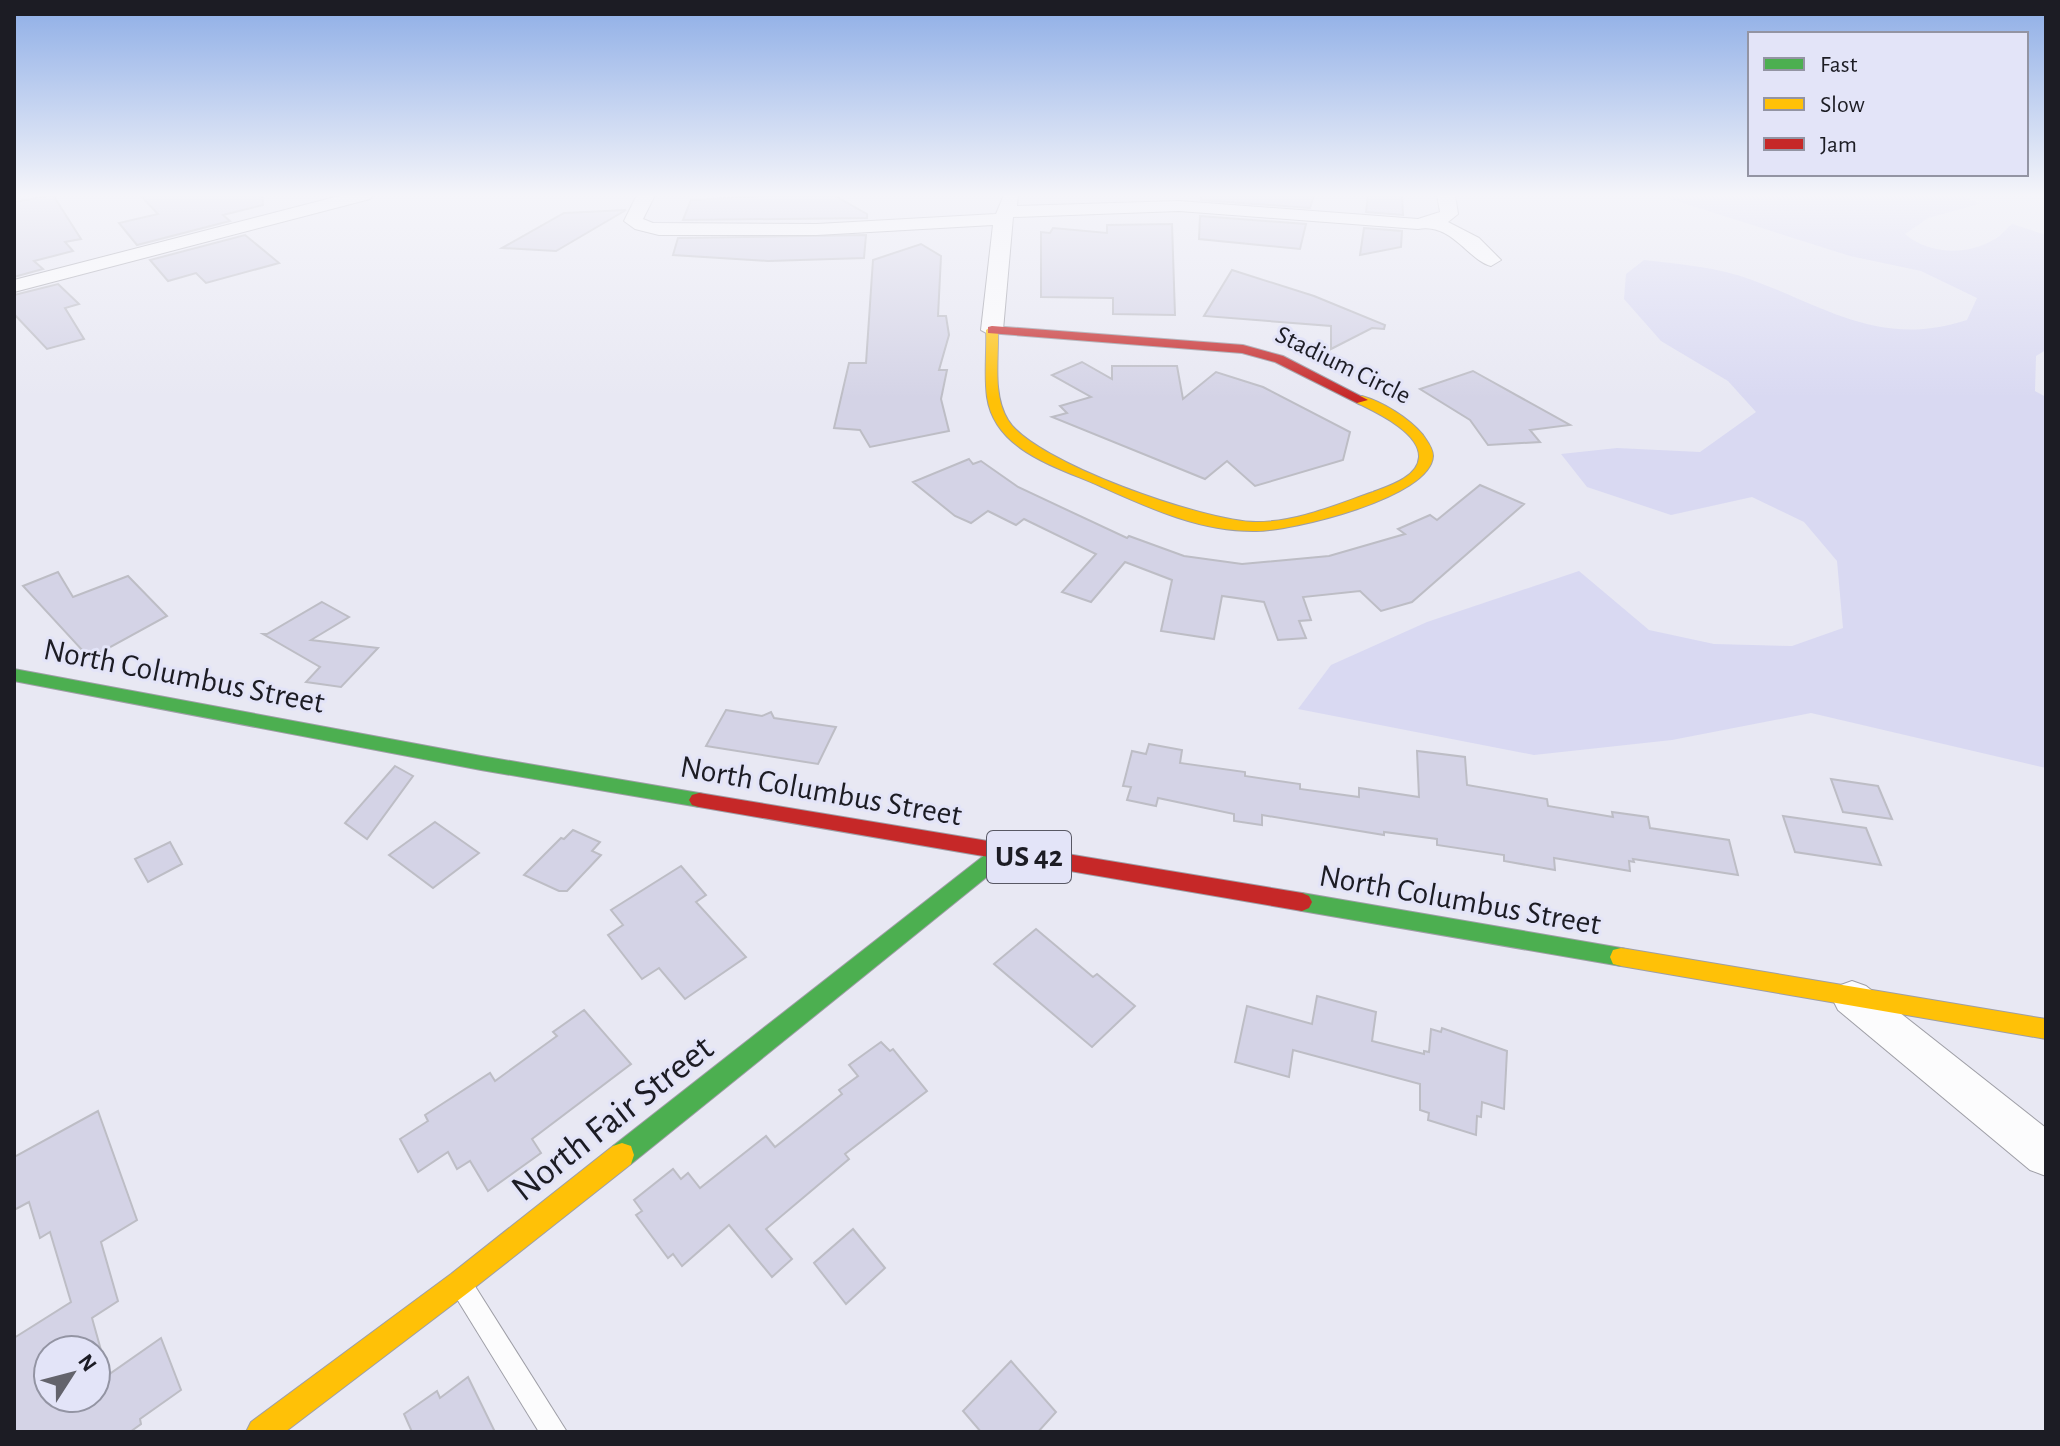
<svg xmlns="http://www.w3.org/2000/svg" width="2060" height="1446" font-family="'Alegreya Sans',sans-serif">
<style>
.green{fill:#d9d9f2}
.building{fill:#d4d3e6;stroke:#bdbdc5;stroke-width:2;fill-rule:evenodd}
.lines{fill:none;stroke-linecap:round;stroke-linejoin:round}
.lane-casing{stroke:#9e9ea6;stroke-width:2}
.street-casing{stroke:#9e9ea6;stroke-width:2}
.fast-casing{stroke:#9e9ea6;stroke-width:2}
.slow-casing{stroke:#9e9ea6;stroke-width:2}
.jam-casing{stroke:#9e9ea6;stroke-width:2}
.lane{fill:#fcfcfd;fill-rule:evenodd}
.street{fill:#fcfcfd;fill-rule:evenodd}
.fast{fill:#4caf50;fill-rule:evenodd}
.slow{fill:#ffc107;fill-rule:evenodd}
.jam{fill:#c62828;fill-rule:evenodd}
.labels{text-anchor:middle;dominant-baseline:central;stroke-width:6;stroke-linejoin:round;paint-order:stroke}
.far-street-label{font-size:26px;fill:#1c1c24;stroke:#e3e4f8}
.shield{fill:#e3e4f8;stroke:#585864;stroke-width:2}
.shield-label{font-size:30px;font-weight:bold;fill:#1c1c24}
.street-label{font-size:32px;fill:#1c1c24;stroke:#e3e4f8}
.near-street-label{font-size:38px;fill:#1c1c24;stroke:#e3e4f8}
</style>
<rect width="100%" height="100%" fill="#e8e8f3"/>
<path class="green" d="M 1658,195 L 1963,195 L 1979,204 L 1928,218 L 1905,234 C 1928,254 1966,256 1993,240 C 2000,237 2006,229 2012,224 L 2046,235 L 2046,350 L 2036,356 L 2035,391 L 2046,397 L 2046,768 L 1811,713 L 1672,740 L 1534,755 L 1298,709 L 1331,665 L 1427,622 L 1579,571 L 1649,630 L 1714,644 L 1792,646 L 1843,628 L 1837,561 L 1804,522 L 1752,497 L 1671,515 L 1587,487 L 1561,454 L 1617,448 L 1700,452 L 1756,412 L 1728,381 L 1661,341 L 1624,299 L 1626,274 L 1644,260 C 1679,264 1718,267 1752,280 C 1828,308 1881,348 1967,320 L 1977,298 L 1921,271 L 1850,256 Z"/>
<g class="building">
<path d="M 53,195 L 81,239 L 65,242 L 73,251 L 34,261 L 43,269 L 14,277 L 14,202 Z"/>
<path d="M 140,195 L 262,195 L 263,205 L 223,215 L 230,221 L 137,245 L 119,223 L 158,214 Z"/>
<path d="M 1201,195 L 1314,195 L 1310,208 L 1201,200 Z"/>
<path d="M 1368,195 L 1402,195 L 1403,215 L 1366,212 Z"/>
<path d="M 762,196 L 835,196 L 867,214 L 867,218 L 683,220 L 691,200 Z"/>
<path d="M 626,210 L 556,251 L 502,248 L 564,213 Z"/>
<path d="M 1200,216 L 1306,224 L 1300,249 L 1199,239 Z"/>
<path d="M 1172,224 L 1175,315 L 1113,314 L 1113,298 L 1041,297 L 1041,232 L 1050,233 L 1053,228 L 1107,233 L 1107,225 Z"/>
<path d="M 1364,228 L 1402,231 L 1401,247 L 1360,255 Z"/>
<path d="M 245,235 L 279,263 L 206,283 L 196,273 L 168,281 L 150,260 Z"/>
<path d="M 866,235 L 864,258 L 768,261 L 673,255 L 678,238 Z"/>
<path d="M 921,244 L 941,256 L 938,316 L 946,316 L 949,335 L 939,370 L 947,370 L 941,399 L 949,431 L 870,447 L 860,430 L 834,428 L 849,363 L 866,363 L 873,260 Z"/>
<path d="M 1232,270 L 1314,296 L 1385,325 L 1384,329 L 1372,328 L 1331,349 L 1331,326 L 1204,316 Z"/>
<path d="M 58,284 L 79,304 L 65,308 L 84,339 L 47,349 L 14,314 L 14,295 Z"/>
<path d="M 1082,362 L 1112,379 L 1112,366 L 1177,366 L 1183,399 L 1216,372 L 1263,387 L 1350,432 L 1343,460 L 1255,486 L 1227,461 L 1205,479 L 1052,417 L 1067,413 L 1060,406 L 1091,397 L 1052,375 Z"/>
<path d="M 1473,371 L 1570,425 L 1530,430 L 1540,442 L 1488,445 L 1470,420 L 1420,389 Z"/>
<path d="M 969,459 L 973,464 L 981,461 L 1018,487 L 1127,538 L 1129,536 L 1184,556 L 1242,564 L 1329,556 L 1405,534 L 1398,529 L 1430,515 L 1437,520 L 1480,485 L 1524,504 L 1412,602 L 1381,611 L 1360,591 L 1303,597 L 1311,620 L 1299,621 L 1306,638 L 1278,640 L 1264,602 L 1222,596 L 1214,639 L 1161,631 L 1172,580 L 1125,562 L 1091,602 L 1062,592 L 1096,554 L 1024,519 L 1016,525 L 988,511 L 971,523 L 955,516 L 913,482 Z"/>
<path d="M 58,572 L 73,597 L 128,576 L 167,616 L 96,655 L 82,650 L 23,586 Z"/>
<path d="M 322,602 L 349,617 L 311,640 L 378,648 L 341,687 L 306,682 L 320,667 L 263,634 L 267,634 Z"/>
<path d="M 726,710 L 762,716 L 771,712 L 774,718 L 836,727 L 818,764 L 706,746 Z"/>
<path d="M 1149,744 L 1182,750 L 1180,763 L 1245,772 L 1245,776 L 1300,784 L 1300,789 L 1359,797 L 1359,788 L 1419,797 L 1417,751 L 1465,757 L 1467,785 L 1547,799 L 1548,806 L 1613,817 L 1612,812 L 1648,817 L 1650,828 L 1729,840 L 1738,875 L 1633,859 L 1634,862 L 1629,861 L 1630,871 L 1554,858 L 1555,870 L 1504,861 L 1504,855 L 1437,845 L 1437,839 L 1384,832 L 1384,835 L 1262,815 L 1262,825 L 1234,821 L 1234,814 L 1158,798 L 1156,806 L 1127,800 L 1131,787 L 1123,786 L 1132,751 L 1146,754 Z"/>
<path d="M 395,766 L 413,776 L 367,839 L 345,823 Z"/>
<path d="M 1831,779 L 1878,786 L 1892,819 L 1843,812 Z"/>
<path d="M 1783,816 L 1866,828 L 1881,865 L 1795,852 Z"/>
<path d="M 435,822 L 479,853 L 433,888 L 389,855 Z"/>
<path d="M 573,830 L 600,842 L 592,851 L 601,855 L 567,891 L 559,891 L 524,875 L 561,838 L 564,839 Z"/>
<path d="M 170,842 L 182,864 L 148,882 L 135,859 Z"/>
<path d="M 681,866 L 706,895 L 696,902 L 746,957 L 685,999 L 659,968 L 642,979 L 608,935 L 623,925 L 611,910 Z"/>
<path d="M 1036,929 L 1093,977 L 1097,974 L 1135,1006 L 1092,1047 L 994,964 Z"/>
<path d="M 1317,996 L 1376,1012 L 1372,1041 L 1424,1054 L 1424,1051 L 1429,1052 L 1431,1029 L 1441,1032 L 1442,1028 L 1507,1051 L 1504,1109 L 1482,1102 L 1481,1117 L 1477,1116 L 1476,1135 L 1428,1120 L 1429,1113 L 1420,1110 L 1420,1084 L 1293,1050 L 1289,1077 L 1235,1062 L 1247,1006 L 1312,1024 Z"/>
<path d="M 584,1010 L 631,1064 L 532,1139 L 541,1153 L 488,1191 L 470,1161 L 457,1169 L 448,1152 L 418,1172 L 400,1139 L 428,1121 L 425,1115 L 490,1073 L 495,1081 L 557,1036 L 553,1032 Z"/>
<path d="M 881,1042 L 890,1051 L 893,1049 L 927,1091 L 845,1154 L 849,1159 L 766,1229 L 792,1259 L 772,1277 L 729,1225 L 682,1266 L 673,1254 L 668,1258 L 636,1215 L 642,1211 L 634,1200 L 673,1169 L 681,1179 L 688,1173 L 700,1188 L 766,1136 L 775,1147 L 842,1094 L 839,1090 L 858,1076 L 849,1065 Z"/>
<path d="M 98,1111 L 137,1220 L 101,1242 L 118,1301 L 92,1318 L 108,1375 L 161,1338 L 181,1390 L 140,1419 L 141,1424 L 130,1432 L 14,1432 L 14,1338 L 71,1302 L 50,1232 L 40,1238 L 29,1202 L 14,1210 L 14,1157 ZM 48,1350 L 96,1350 L 96,1398 L 48,1398 Z"/>
<path d="M 853,1229 L 885,1268 L 846,1304 L 814,1263 Z"/>
<path d="M 1011,1361 L 1056,1412 L 1038,1432 L 981,1432 L 963,1411 Z"/>
<path d="M 468,1377 L 495,1432 L 412,1432 L 404,1414 L 437,1391 L 440,1398 Z"/>
</g>
<g class="lines">
<g class="lane-casing">
<path id="lane" d="M 465,1279 L 473,1283 L 567,1432 L 539,1432 L 457,1299 L 453,1291 L 457,1283 Z"/>
</g>
<g class="street-casing">
<g id="street">
<path d="M 343,195 L 373,195 L 370,199 L 14,292 L 14,280 Z"/>
<path d="M 637,195 L 655,195 L 643,219 L 653,223 L 817,224 L 996,214 L 1004,195 L 1018,195 L 1017,206 L 1179,201 L 1418,219 L 1440,212 L 1437,195 L 1455,195 L 1458,214 L 1448,222 L 1479,238 L 1501,260 L 1491,266 C 1468,260 1452,223 1418,229 L 1179,211 L 1013,217 L 1003,330 L 992,336 L 981,330 L 993,225 L 817,235 L 659,235 L 635,229 L 624,221 Z"/>
<path d="M 1852,981 L 1866,986 L 2046,1128 L 2046,1176 L 2030,1170 L 1838,1010 L 1832,998 L 1838,986 Z"/>
</g>
</g>
<g class="fast-casing">
<g id="fast">
<path d="M 14,669 L 481,756 L 699,793 L 706,795 L 709,800 L 706,805 L 699,807 L 481,770 L 14,681 Z"/>
<path d="M 1002,845 L 1009,847 L 1012,853 L 1009,859 L 631,1164 L 622,1167 L 613,1164 L 610,1155 L 613,1146 L 995,847 Z"/>
<path d="M 1302,893 L 1621,948 L 1629,950 L 1632,957 L 1629,964 L 1621,966 L 1302,911 L 1295,908 L 1292,902 L 1295,896 Z"/>
</g>
</g>
<g class="slow-casing">
<g id="slow">
<path d="M 992,326 L 998,330 C 999,358 992,394 1008,420 C 1033,462 1206,522 1256,522 C 1297,522 1335,505 1373,492 C 1389,486 1418,477 1419,457 C 1420,432 1375,412 1357,403 L 1357,397 L 1362,396 C 1383,402 1409,418 1423,435 C 1427,441 1433,448 1433,456 C 1431,498 1291,531 1256,531 C 1201,532 1149,508 1100,486 C 1057,467 995,451 987,397 C 984,375 987,352 986,330 Z"/>
<path d="M 1621,948 L 2046,1019 L 2046,1039 L 1621,966 L 1613,964 L 1610,957 L 1613,950 Z"/>
<path d="M 622,1143 L 631,1146 L 634,1155 L 631,1164 L 469,1292 L 285,1432 L 246,1432 L 251,1422 L 451,1274 L 613,1146 Z"/>
</g>
</g>
<g class="jam-casing">
<g id="jam">
<path d="M 992,326 L 1243,345 L 1283,356 L 1368,400 L 1357,403 L 1275,362 L 1242,353 L 988,333 L 988,327 Z"/>
<path d="M 699,793 L 1302,893 L 1309,896 L 1312,902 L 1309,908 L 1302,911 L 699,807 L 692,805 L 689,800 L 692,795 Z"/>
</g>
</g>
<use href="#lane" class="lane"/>
<use href="#street" class="street"/>
<use href="#fast" class="fast"/>
<use href="#slow" class="slow"/>
<use href="#jam" class="jam"/>
</g>
<linearGradient id="sky" x2="0" y2="1"><stop stop-color="#8dade6"/><stop offset="0.49" stop-color="#f5f5fa"/><stop offset="1" stop-color="#f5f5fa" stop-opacity="0"/></linearGradient>
<rect width="2060" height="398" fill="url(#sky)"/>
<g class="labels">
<g class="far-street-label">
<text transform="translate(1343 365) rotate(26)">Stadium Circle</text>
</g>
<rect class="shield" x="987" y="831" width="84" height="52" rx="6"/>
<g class="shield-label">
<text x="1029" y="857">US 42</text>
</g>
<g class="street-label">
<text transform="translate(184 676) rotate(11)">North Columbus Street</text>
<text transform="translate(821 791) rotate(10)">North Columbus Street</text>
<text transform="translate(1460 900) rotate(10)">North Columbus Street</text>
</g>
<g class="near-street-label">
<text transform="translate(613 1119) rotate(-38)">North Fair Street</text>
</g>
</g>
<rect width="2060" height="1446" fill="none" stroke="#1c1c24" stroke-width="32"/>
<rect x="1748" y="32" width="280" height="144" fill="#e3e4f8" stroke="#9394a3" stroke-width="2"/>
<rect x="1764" y="58" width="40" height="12" fill="#4caf50" stroke="#9394a3" stroke-width="2"/>
<text x="1820" y="72" font-size="24" fill="#1c1c24">Fast</text>
<rect x="1764" y="98" width="40" height="12" fill="#ffc107" stroke="#9394a3" stroke-width="2"/>
<text x="1820" y="112" font-size="24" fill="#1c1c24">Slow</text>
<rect x="1764" y="138" width="40" height="12" fill="#c62828" stroke="#9394a3" stroke-width="2"/>
<text x="1820" y="152" font-size="24" fill="#1c1c24">Jam</text>
<g transform="translate(72 1374) rotate(54)"><circle r="38" fill="#e3e4f8" stroke="#9394a3" stroke-width="2"/>
<path d="M0-6L14 30L0 20L-14 30Z" fill="#63636c"/>
<text y="-12" font-size="22" font-weight="bold" text-anchor="middle" fill="#1c1c24">N</text>
</g>
</svg>
